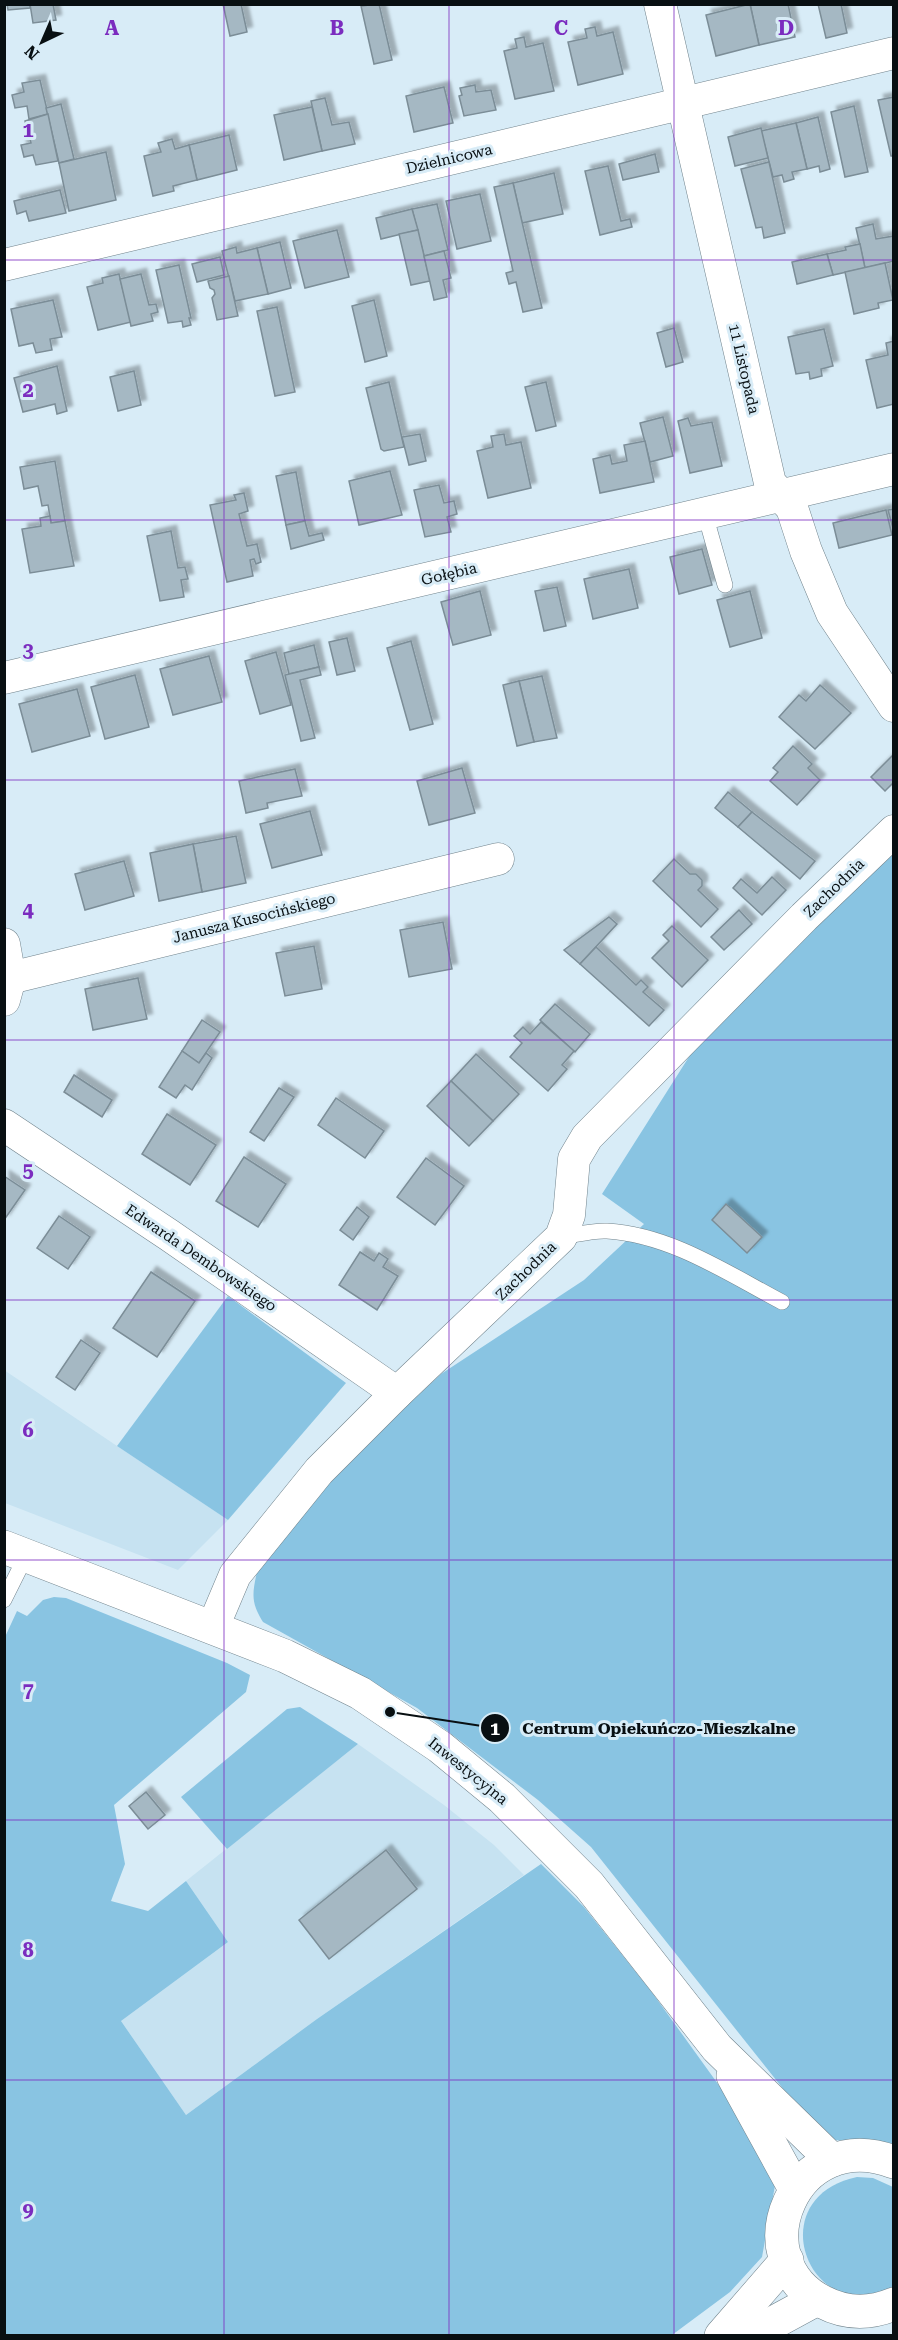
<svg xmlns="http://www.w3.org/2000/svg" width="898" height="2340" font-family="'Roboto Serif',serif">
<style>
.built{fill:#c6e2f1}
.green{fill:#89c4e2}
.building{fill:#a5b8c3;stroke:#7b8d97;stroke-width:1.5;filter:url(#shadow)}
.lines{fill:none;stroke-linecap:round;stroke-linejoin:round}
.lane-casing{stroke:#71838c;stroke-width:16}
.street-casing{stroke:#71838c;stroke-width:33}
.secondary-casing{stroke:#71838c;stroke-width:34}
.primary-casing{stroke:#71838c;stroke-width:34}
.lane{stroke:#fff;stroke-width:15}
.street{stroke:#fff;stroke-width:32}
.secondary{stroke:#fff;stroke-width:33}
.primary{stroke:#fff;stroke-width:33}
.grid{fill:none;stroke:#7b2cbf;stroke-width:1.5;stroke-opacity:0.55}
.labels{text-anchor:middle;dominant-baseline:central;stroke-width:6;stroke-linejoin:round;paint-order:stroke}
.street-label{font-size:15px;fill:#080f12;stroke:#d8ecf7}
.grid-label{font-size:20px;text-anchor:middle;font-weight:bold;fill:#7b2cbf;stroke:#d8ecf7;stroke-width:6;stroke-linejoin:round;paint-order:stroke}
.leader{fill:none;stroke:#080f12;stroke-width:2}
.callout-dot{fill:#080f12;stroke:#d8ecf7;stroke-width:2}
.mark-label{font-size:18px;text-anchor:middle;font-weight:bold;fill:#fff}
.callout-label{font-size:16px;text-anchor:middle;font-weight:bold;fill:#080f12;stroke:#d8ecf7;stroke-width:6;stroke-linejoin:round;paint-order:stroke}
</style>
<defs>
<filter id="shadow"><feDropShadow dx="5.5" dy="-5.5" stdDeviation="1.5" flood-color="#0004"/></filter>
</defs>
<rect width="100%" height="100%" fill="#d8ecf7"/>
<g class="built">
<path d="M 4,1370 L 117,1446 L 228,1520 L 178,1570 L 5,1503 Z"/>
<path d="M 358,1744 L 444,1805 L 494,1845 L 524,1875 L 317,2019 L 186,2115 L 121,2021 L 228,1942 L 186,1881 Z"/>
</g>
<g class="green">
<path d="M 893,849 L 893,2148 L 829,2139 L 811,2124 L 591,1847 L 538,1800 L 417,1708 L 263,1622 C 251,1603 252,1594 257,1572 L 330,1478 L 441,1374 L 584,1280 L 644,1224 L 602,1194 L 706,1030 Z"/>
<path d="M 228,1296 L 346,1383 L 228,1520 L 117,1446 Z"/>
<path d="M 54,1597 L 66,1598 L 227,1663 L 250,1675 L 246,1692 L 114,1805 L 125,1864 L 111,1901 L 148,1911 L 186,1881 L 228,1942 L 121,2021 L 186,2115 L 317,2019 L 541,1864 L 584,1907 L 651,1991 L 754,2134 L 776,2180 L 762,2257 L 730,2292 L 672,2335 L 5,2336 L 5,1637 L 17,1611 L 27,1616 L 43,1600 Z"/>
<path d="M 300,1707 L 358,1744 L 227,1849 L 181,1797 L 287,1709 Z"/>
<path d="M 857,2177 L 873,2178 L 893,2187 L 893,2287 C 810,2331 758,2198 857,2177 Z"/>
</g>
<g class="building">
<path d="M 7,4 L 30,4 L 30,8 L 8,10 Z"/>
<path d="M 30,4 L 53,4 L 56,20 L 33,23 Z"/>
<path d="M 223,4 L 241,4 L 247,32 L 230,36 Z"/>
<path d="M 379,4 L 392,60 L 374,64 L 361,6 Z"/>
<path d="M 750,4 L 788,4 L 795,37 L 759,45 Z"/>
<path d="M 750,4 L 759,45 L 716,56 L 706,15 Z"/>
<path d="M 818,4 L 841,4 L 847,33 L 826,38 Z"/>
<path d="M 595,27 L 597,36 L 613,32 L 623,74 L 578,85 L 568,42 L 587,38 L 585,29 Z"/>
<path d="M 524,37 L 526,47 L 543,43 L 554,91 L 515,99 L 504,51 L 517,48 L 515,39 Z"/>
<path d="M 40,80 L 48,114 L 29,119 L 27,106 L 15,108 L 12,95 L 24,92 L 22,83 Z"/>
<path d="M 475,85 L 476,92 L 491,90 L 496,110 L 464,116 L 459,96 L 462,95 L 460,88 Z"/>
<path d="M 444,87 L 453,123 L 414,132 L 406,96 Z"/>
<path d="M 894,97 L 894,156 L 891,156 L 878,100 Z"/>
<path d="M 325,98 L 332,125 L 349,122 L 355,144 L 322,151 L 311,101 Z"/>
<path d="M 61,104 L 74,159 L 59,163 L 46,108 Z"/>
<path d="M 854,106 L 868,172 L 845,177 L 831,112 Z"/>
<path d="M 312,107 L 322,151 L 284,160 L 274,115 Z"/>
<path d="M 48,114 L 58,161 L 36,165 L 33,155 L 24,157 L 21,145 L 31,143 L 25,121 Z"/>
<path d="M 818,117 L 830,169 L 820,172 L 819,166 L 807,169 L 796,123 Z"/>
<path d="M 796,123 L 807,169 L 792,172 L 794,179 L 784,182 L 782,175 L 773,177 L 761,131 Z"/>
<path d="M 761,128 L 768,158 L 735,166 L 728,137 Z"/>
<path d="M 229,135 L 237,170 L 197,180 L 189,145 Z"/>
<path d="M 172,139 L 175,149 L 189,145 L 197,180 L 173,186 L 174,191 L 153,196 L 144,156 L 161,152 L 158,143 Z"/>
<path d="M 106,152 L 116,200 L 69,211 L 59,163 Z"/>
<path d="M 655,154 L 659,172 L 623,180 L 619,164 Z"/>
<path d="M 769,162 L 785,233 L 764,238 L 762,227 L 756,228 L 741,169 Z"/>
<path d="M 608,166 L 621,221 L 630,219 L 632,227 L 600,235 L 585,171 Z"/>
<path d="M 554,173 L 563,214 L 522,223 L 513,183 Z"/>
<path d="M 513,183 L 542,308 L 523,312 L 516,282 L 509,284 L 506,273 L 513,271 L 494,187 Z"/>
<path d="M 60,190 L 66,213 L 29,221 L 26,211 L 17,214 L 14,201 Z"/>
<path d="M 480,194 L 491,241 L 457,249 L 446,201 Z"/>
<path d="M 437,204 L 448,250 L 424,256 L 412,209 Z"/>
<path d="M 412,209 L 418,230 L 381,239 L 376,218 Z"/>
<path d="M 873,224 L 876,239 L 894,236 L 894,261 L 865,268 L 856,228 Z"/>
<path d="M 337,230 L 349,277 L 305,288 L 293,241 Z"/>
<path d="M 418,230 L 430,281 L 411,285 L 399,234 Z"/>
<path d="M 280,242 L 291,288 L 268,294 L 257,248 Z"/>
<path d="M 860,244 L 865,268 L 833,275 L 827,254 L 846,250 L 845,247 Z"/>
<path d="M 236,247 L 237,253 L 257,248 L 268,294 L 235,301 L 222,251 Z"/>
<path d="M 444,251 L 451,278 L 443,280 L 447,297 L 434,300 L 424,256 Z"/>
<path d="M 827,254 L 833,275 L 797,284 L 792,262 Z"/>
<path d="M 220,257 L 224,275 L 197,282 L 192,264 Z"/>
<path d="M 885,263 L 893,300 L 878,303 L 879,308 L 854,314 L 845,272 Z"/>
<path d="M 179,265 L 191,318 L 189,318 L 191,325 L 183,327 L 182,321 L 168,323 L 156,270 Z"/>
<path d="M 119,274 L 131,322 L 98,330 L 87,287 L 103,283 L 102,278 Z"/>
<path d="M 141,274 L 149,305 L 156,304 L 158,312 L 151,314 L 153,321 L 131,326 L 120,279 Z"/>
<path d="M 229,276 L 238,316 L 217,320 L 212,298 L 215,294 L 214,290 L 210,288 L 208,281 Z"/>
<path d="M 53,300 L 62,337 L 50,339 L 52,350 L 36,353 L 33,343 L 19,346 L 11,309 Z"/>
<path d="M 374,300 L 387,356 L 365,362 L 352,306 Z"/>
<path d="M 277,307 L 295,392 L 275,396 L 257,311 Z"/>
<path d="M 674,328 L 683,362 L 666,367 L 657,333 Z"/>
<path d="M 824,329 L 833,366 L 821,369 L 822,376 L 810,379 L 809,372 L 796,374 L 788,337 Z"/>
<path d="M 894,341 L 894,404 L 877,408 L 866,360 L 888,355 L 886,343 Z"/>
<path d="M 57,366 L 67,411 L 57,414 L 55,404 L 23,412 L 14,378 Z"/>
<path d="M 134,371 L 141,405 L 118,411 L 110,377 Z"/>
<path d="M 389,382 L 404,447 L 384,451 L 381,449 L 366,388 Z"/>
<path d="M 546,382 L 556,426 L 536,431 L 525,387 Z"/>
<path d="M 663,417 L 673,456 L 650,462 L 640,423 Z"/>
<path d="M 688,418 L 691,426 L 712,422 L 722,466 L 690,473 L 678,421 Z"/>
<path d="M 420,434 L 426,461 L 409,465 L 402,437 Z"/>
<path d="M 504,434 L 506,445 L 521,442 L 531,488 L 488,498 L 477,451 L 493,447 L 491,436 Z"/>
<path d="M 645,441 L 654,482 L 600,493 L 593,459 L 610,455 L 612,464 L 627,461 L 624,445 Z"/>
<path d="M 55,461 L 65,521 L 51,523 L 48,505 L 42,506 L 38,486 L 24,489 L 20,467 Z"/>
<path d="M 390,471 L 402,515 L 359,525 L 349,481 Z"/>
<path d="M 296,472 L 305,521 L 286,525 L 276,476 Z"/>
<path d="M 439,485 L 444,503 L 454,501 L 457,514 L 447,517 L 451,532 L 425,537 L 414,490 Z"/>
<path d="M 244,493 L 248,511 L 239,514 L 247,546 L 257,544 L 261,562 L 256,564 L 254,559 L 250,560 L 253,576 L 227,582 L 210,505 L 236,500 L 234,495 Z"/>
<path d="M 894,509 L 894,532 L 888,510 Z"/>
<path d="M 886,510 L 892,535 L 839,548 L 833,523 Z"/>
<path d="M 50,516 L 51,523 L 65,521 L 74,566 L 30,573 L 22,529 L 41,526 L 40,518 Z"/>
<path d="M 305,521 L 309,536 L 322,533 L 324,540 L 291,549 L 286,525 Z"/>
<path d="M 171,531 L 178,568 L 185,567 L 188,579 L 181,580 L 184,597 L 160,601 L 147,536 Z"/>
<path d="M 702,549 L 712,585 L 679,594 L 670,557 Z"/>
<path d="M 629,569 L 638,608 L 593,619 L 584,579 Z"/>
<path d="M 557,587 L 566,626 L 544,631 L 535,591 Z"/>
<path d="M 480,591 L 491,635 L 453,645 L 441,602 Z"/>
<path d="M 750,591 L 762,638 L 730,647 L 717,600 Z"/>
<path d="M 347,638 L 355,671 L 337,675 L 329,642 Z"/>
<path d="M 411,641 L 433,724 L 410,730 L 387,648 Z"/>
<path d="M 314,645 L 319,667 L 289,674 L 284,653 Z"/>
<path d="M 276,652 L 291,705 L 260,714 L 245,661 Z"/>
<path d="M 209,656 L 222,702 L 173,715 L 160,669 Z"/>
<path d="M 319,667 L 321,675 L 300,680 L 315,738 L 301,741 L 285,675 Z"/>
<path d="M 135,675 L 149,727 L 105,739 L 91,687 Z"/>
<path d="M 542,676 L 557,738 L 534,742 L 519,681 Z"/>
<path d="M 519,681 L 534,742 L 517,746 L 503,685 Z"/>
<path d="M 820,685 L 851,713 L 815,749 L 779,717 L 799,695 L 806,701 Z"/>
<path d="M 77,689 L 90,736 L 32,752 L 19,704 Z"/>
<path d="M 793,746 L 812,764 L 808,768 L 820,780 L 797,805 L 770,781 L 778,772 L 773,768 Z"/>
<path d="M 894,754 L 894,782 L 885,791 L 871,777 Z"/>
<path d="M 462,768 L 475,813 L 429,825 L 417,781 Z"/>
<path d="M 295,769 L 302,796 L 267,803 L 268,808 L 246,813 L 239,781 Z"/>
<path d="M 728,792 L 752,812 L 738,827 L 715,808 Z"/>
<path d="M 310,811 L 322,855 L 272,868 L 260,824 Z"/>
<path d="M 752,812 L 815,861 L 800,879 L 738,827 Z"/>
<path d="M 236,836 L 246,883 L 202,892 L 193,844 Z"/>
<path d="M 193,844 L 202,892 L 159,901 L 150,853 Z"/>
<path d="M 674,859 L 690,874 L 696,874 L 702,880 L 702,886 L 698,890 L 718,909 L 701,927 L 653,881 Z"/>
<path d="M 124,861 L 134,896 L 85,910 L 75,874 Z"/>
<path d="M 772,877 L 786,890 L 762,915 L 733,888 L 741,879 L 757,893 Z"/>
<path d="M 739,910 L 752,924 L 724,950 L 711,937 Z"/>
<path d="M 609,917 L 617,924 L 580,964 L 564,950 Z"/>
<path d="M 443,922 L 452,969 L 409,977 L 400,930 Z"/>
<path d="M 672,926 L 708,960 L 682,987 L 652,958 L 669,941 L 663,935 Z"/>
<path d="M 314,946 L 322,989 L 285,996 L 276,953 Z"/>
<path d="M 596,947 L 636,985 L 641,980 L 648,987 L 643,992 L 664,1010 L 649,1026 L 580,964 Z"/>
<path d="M 138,978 L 147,1019 L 93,1030 L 85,989 Z"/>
<path d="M 555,1004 L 590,1034 L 575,1052 L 540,1020 Z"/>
<path d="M 202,1020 L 220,1032 L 199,1063 L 182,1051 Z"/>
<path d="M 541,1022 L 574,1051 L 562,1065 L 567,1069 L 548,1091 L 510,1057 L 522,1043 L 514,1036 L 523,1027 L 530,1034 Z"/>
<path d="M 182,1051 L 199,1063 L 206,1053 L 212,1058 L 192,1090 L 185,1085 L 176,1098 L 159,1087 Z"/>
<path d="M 476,1054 L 519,1094 L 493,1121 L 451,1081 Z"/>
<path d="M 74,1075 L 112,1100 L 102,1117 L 64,1092 Z"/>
<path d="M 451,1081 L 493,1121 L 469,1146 L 427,1106 Z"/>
<path d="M 279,1088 L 294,1097 L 264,1141 L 250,1132 Z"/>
<path d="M 336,1098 L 384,1131 L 365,1158 L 318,1125 Z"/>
<path d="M 167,1114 L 216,1145 L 190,1185 L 142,1154 Z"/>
<path d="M 244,1157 L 286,1184 L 258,1227 L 216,1201 Z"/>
<path d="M 426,1158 L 464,1186 L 435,1225 L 397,1197 Z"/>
<path d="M 4,1176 L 25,1190 L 4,1220 Z"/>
<path d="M 726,1204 L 762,1237 L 747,1253 L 712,1220 Z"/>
<path d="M 357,1207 L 369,1217 L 353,1240 L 340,1230 Z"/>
<path d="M 59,1216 L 90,1237 L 68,1269 L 37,1248 Z"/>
<path d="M 360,1252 L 374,1261 L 379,1253 L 388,1259 L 383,1267 L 398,1276 L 377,1310 L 339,1285 Z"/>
<path d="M 151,1272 L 195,1301 L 157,1357 L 113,1328 Z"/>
<path d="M 81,1340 L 100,1353 L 75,1390 L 56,1377 Z"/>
<path d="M 146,1792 L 165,1815 L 148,1829 L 129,1806 Z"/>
<path d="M 386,1850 L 417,1889 L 329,1959 L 299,1920 Z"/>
</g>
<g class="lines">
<g class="lane-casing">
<g id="lane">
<path d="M 705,514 L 725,585"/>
<path d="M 561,1237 C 576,1235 593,1230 607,1231 C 671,1235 727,1273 782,1302"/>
<path d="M 4,1600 L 26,1556"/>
</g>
</g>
<g class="street-casing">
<g id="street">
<path d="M 660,4 L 770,483 L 792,508 L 806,551 L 832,613 L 894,706"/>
<path d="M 4,265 L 894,53"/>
<path d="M 4,678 L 894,469"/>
<path d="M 4,944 L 10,978 L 4,1000"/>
<path d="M 10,978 L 498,859"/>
<path d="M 4,1125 L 169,1235 L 397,1393"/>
<path d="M 213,1627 L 235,1575 L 319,1471 L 397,1393 L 561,1237 L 569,1215 L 574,1159 L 587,1137 L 804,917 L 894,831"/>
</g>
</g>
<g class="secondary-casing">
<g id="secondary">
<path d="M 4,1547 L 285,1656 L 360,1693 L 440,1747 L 502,1798 L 589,1885 L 717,2048 L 832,2160"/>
<path d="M 733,2076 L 795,2189"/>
</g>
</g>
<g class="primary-casing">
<g id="primary">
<path d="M 894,2162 C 794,2124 739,2259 823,2302 C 846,2314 870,2314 894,2304"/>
<path d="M 721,2336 L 787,2260"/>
<path d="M 749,2336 L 817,2299"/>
</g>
</g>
<use href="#lane" class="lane"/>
<use href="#street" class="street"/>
<use href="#secondary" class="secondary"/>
<use href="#primary" class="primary"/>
</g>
<path class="grid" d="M 224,4 L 224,2336M 449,4 L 449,2336M 674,4 L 674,2336M 4,260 L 894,260M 4,520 L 894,520M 4,780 L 894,780M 4,1040 L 894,1040M 4,1300 L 894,1300M 4,1560 L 894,1560M 4,1820 L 894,1820M 4,2080 L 894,2080"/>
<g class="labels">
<g class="street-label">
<text transform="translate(449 159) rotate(-13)">Dzielnicowa</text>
<text transform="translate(744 369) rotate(77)">11 Listopada</text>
<text transform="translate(449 574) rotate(-13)">Gołębia</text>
<text transform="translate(834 888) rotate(-44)">Zachodnia</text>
<text transform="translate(254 918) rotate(-14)">Janusza Kusocińskiego</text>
<text transform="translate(201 1258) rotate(34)">Edwarda Dembowskiego</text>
<text transform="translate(526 1271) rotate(-44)">Zachodnia</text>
<text transform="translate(468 1771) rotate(39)">Inwestycyjna</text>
</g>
</g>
<g class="grid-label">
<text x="112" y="35">A</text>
<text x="337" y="35">B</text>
<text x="561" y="35">C</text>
<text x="786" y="35">D</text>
<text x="28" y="137">1</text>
<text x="28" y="397">2</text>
<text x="28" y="657">3</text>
<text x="28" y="917">4</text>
<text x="28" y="1177">5</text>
<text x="28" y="1437">6</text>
<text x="28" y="1697">7</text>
<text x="28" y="1957">8</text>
<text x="28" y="2217">9</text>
</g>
<path class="leader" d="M390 1712L495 1728"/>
<g class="callout-dot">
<circle cx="390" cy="1712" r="6"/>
<circle cx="495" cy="1728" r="15"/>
</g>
<g class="mark-label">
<text x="495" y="1735">1</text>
</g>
<g class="callout-label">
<text x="659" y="1734">Centrum Opiekuńczo-Mieszkalne</text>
</g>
<rect width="898" height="2340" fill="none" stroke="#080f12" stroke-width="12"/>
<g transform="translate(42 42) rotate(224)" stroke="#d8ecf7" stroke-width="4.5" paint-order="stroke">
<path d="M0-4.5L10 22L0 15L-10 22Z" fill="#080f12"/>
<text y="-9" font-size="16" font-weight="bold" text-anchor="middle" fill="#080f12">N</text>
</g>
</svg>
